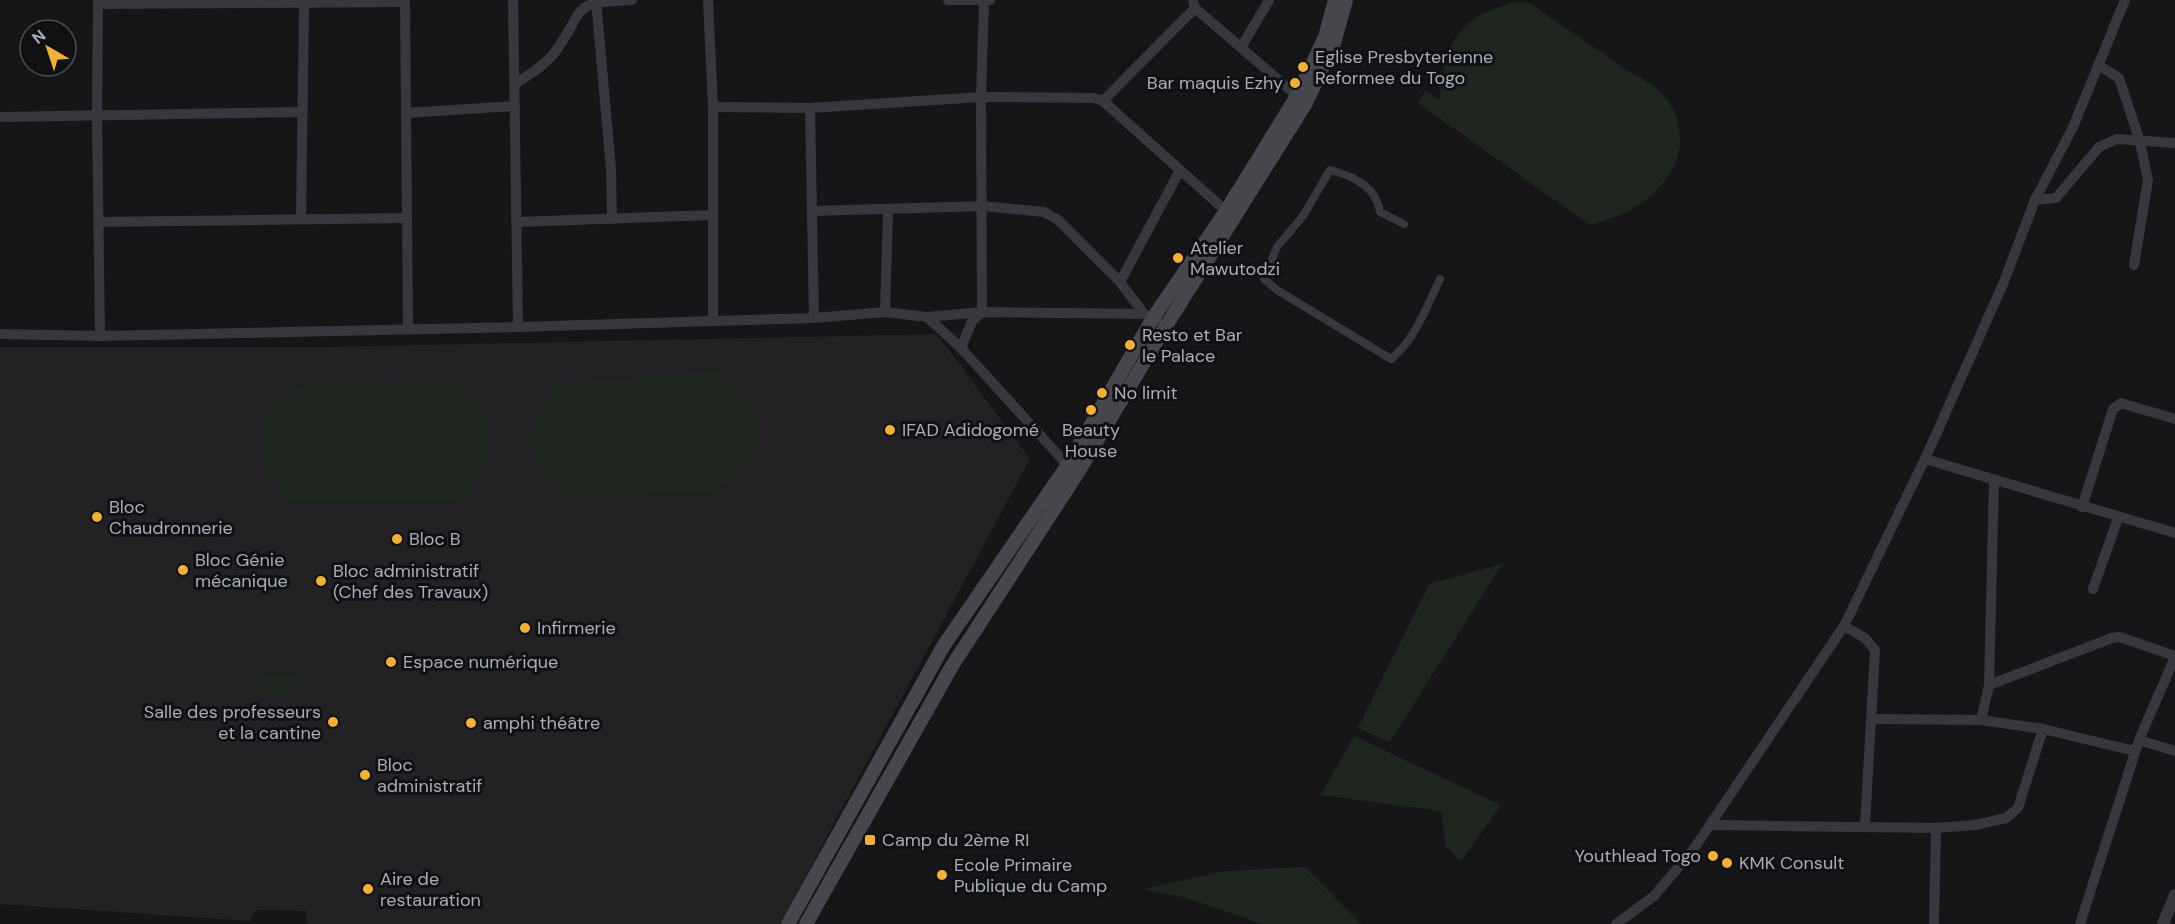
<svg xmlns="http://www.w3.org/2000/svg" width="2175" height="924" font-family="'DM Sans',sans-serif">
<style>
.built{fill:#222225}
.green{fill:#1e261f}
.lines{fill:none;stroke-linecap:round;stroke-linejoin:round}
.pedestrian{stroke:#37383d;stroke-width:8}
.minor{stroke:#37383d;stroke-width:10}
.tertiary{stroke:#37383d;stroke-width:12}
.secondary{stroke:#45474d;stroke-width:14}
.poi-dot{fill:#f2b134;stroke:#111113;stroke-width:2}
.labels{text-anchor:middle;dominant-baseline:central;stroke-width:6;stroke-linejoin:round;paint-order:stroke}
.poi-label{font-size:18px;fill:#a8adb8;stroke:#111113;text-anchor:start}
</style>
<rect width="100%" height="100%" fill="#161618"/>
<path class="built" d="M 937,334 L 1030,459 L 780,924 L 307,924 L 306,911 L 256,910 L 250,921 L 0,904 L 0,347 L 328,347 Z"/>
<g class="green">
<path d="M 1521,2 L 1531,4 C 1562,26 1594,47 1625,69 C 1637,76 1654,84 1663,95 C 1683,118 1686,149 1669,175 C 1649,204 1624,216 1590,225 L 1418,103 L 1425,91 L 1440,100 C 1441,44 1464,10 1521,2 Z"/>
<path d="M 715,371 C 771,401 770,462 713,491 L 568,499 C 519,468 517,419 563,383 Z"/>
<path d="M 458,381 C 503,421 501,464 456,502 L 292,501 C 244,464 250,411 305,385 Z"/>
<path d="M 1502,564 L 1390,742 L 1358,728 L 1429,584 Z"/>
<path d="M 262,675 L 300,677 L 299,696 L 261,694 Z"/>
<path d="M 1354,736 L 1501,805 L 1461,861 L 1446,847 L 1441,811 L 1321,795 Z"/>
<path d="M 1305,867 L 1361,924 L 1262,924 L 1186,898 L 1144,889 L 1225,871 Z"/>
</g>
<g class="lines">
<path class="pedestrian" d="M 1404,224 L 1380,212 C 1376,186 1353,176 1330,170 L 1303,216 L 1277,247 L 1264,279 L 1277,290 L 1391,359 C 1415,340 1427,306 1440,279"/>
<g class="minor">
<path d="M 98,0 L 97,116 L 100,336"/>
<path d="M 405,0 L 408,330"/>
<path d="M 513,0 L 518,327"/>
<path d="M 596,0 L 611,169 L 612,219"/>
<path d="M 708,0 L 713,107 L 713,321"/>
<path d="M 948,0 L 990,0"/>
<path d="M 1193,0 L 1195,8 L 1297,96"/>
<path d="M 98,4 L 405,2"/>
<path d="M 1242,46 L 1269,0"/>
<path d="M 2100,66 L 2119,78 L 2140,142 L 2148,180 L 2134,265"/>
<path d="M 515,84 C 528,75 546,65 555,52 C 588,7 567,3 632,0"/>
<path d="M 1103,101 L 1195,8"/>
<path d="M 713,107 L 810,108 L 981,97 L 1094,98 L 1103,101 L 1226,211"/>
<path d="M 810,108 L 814,318"/>
<path d="M 406,113 L 515,106"/>
<path d="M 0,117 L 302,112"/>
<path d="M 2035,200 L 2056,198 L 2099,147 L 2117,139 L 2175,143"/>
<path d="M 812,211 L 983,206 L 1044,212 L 1058,220 L 1120,282 L 1144,314"/>
<path d="M 301,219 L 304,4"/>
<path d="M 99,222 L 407,218"/>
<path d="M 517,222 L 712,215"/>
<path d="M 1120,282 L 1179,172"/>
<path d="M 885,312 L 888,210"/>
<path d="M 927,317 L 961,348 L 1071,469"/>
<path d="M 0,334 L 100,336 L 518,327 L 814,318 L 885,312 L 927,317 L 982,312 L 1144,314 L 1158,321"/>
<path d="M 961,348 L 972,321 L 982,312 L 981,97 L 984,0"/>
<path d="M 1925,459 L 2175,533"/>
<path d="M 2082,507 L 2113,409 L 2121,403 L 2175,419"/>
<path d="M 2093,589 L 2118,518"/>
<path d="M 1844,626 L 1865,638 L 1875,650 L 1865,825"/>
<path d="M 1989,685 L 1994,480"/>
<path d="M 1873,719 L 1981,720 L 2043,729 L 2135,751"/>
<path d="M 1981,720 L 1989,685 L 2112,638 L 2120,637 L 2175,656"/>
<path d="M 2139,740 L 2175,751"/>
<path d="M 1711,825 L 1936,828 L 1975,825 L 2006,818 L 2018,808 L 2043,729"/>
<path d="M 1616,924 L 1654,896 L 1693,850 L 1844,626 L 1925,459 L 2003,284 L 2035,200 L 2073,127 L 2125,0"/>
<path d="M 1934,924 L 1936,828"/>
<path d="M 2080,924 L 2139,740 L 2175,657"/>
</g>
<path class="tertiary" d="M 2163,924 L 2175,895"/>
<g class="secondary">
<path d="M 788,924 L 944,645 L 1067,466 L 1153,318 L 1226,211 L 1297,96 L 1325,37 L 1335,0"/>
<path d="M 806,924 L 952,666 L 1077,474 L 1166,326 L 1306,103 L 1334,43 L 1346,0"/>
</g>
</g>
<g class="poi-dot">
<circle cx="1303" cy="67" r="6"/>
<circle cx="1295" cy="83" r="6"/>
<circle cx="1178" cy="258" r="6"/>
<circle cx="1130" cy="345" r="6"/>
<circle cx="1102" cy="393" r="6"/>
<circle cx="1091" cy="410" r="6"/>
<circle cx="890" cy="430" r="6"/>
<circle cx="97" cy="517" r="6"/>
<circle cx="397" cy="539" r="6"/>
<circle cx="183" cy="570" r="6"/>
<circle cx="321" cy="581" r="6"/>
<circle cx="525" cy="628" r="6"/>
<circle cx="391" cy="662" r="6"/>
<circle cx="333" cy="722" r="6"/>
<circle cx="471" cy="723" r="6"/>
<circle cx="365" cy="775" r="6"/>
<rect x="864" y="834" width="12" height="12" rx="3"/>
<circle cx="1713" cy="856" r="6"/>
<circle cx="1727" cy="863" r="6"/>
<circle cx="942" cy="875" r="6"/>
<circle cx="368" cy="889" r="6"/>
</g>
<g class="labels">
<g class="poi-label">
<text x="1315" y="57">Eglise Presbyterienne<tspan x="1315" dy="21">Reformee du Togo</tspan></text>
<text x="1283" y="83" text-anchor="end">Bar maquis Ezhy</text>
<text x="1190" y="248">Atelier<tspan x="1190" dy="21">Mawutodzi</tspan></text>
<text x="1142" y="335">Resto et Bar<tspan x="1142" dy="21">le Palace</tspan></text>
<text x="1114" y="393">No limit</text>
<text x="902" y="430">IFAD Adidogomé</text>
<text x="1091" y="430" text-anchor="middle">Beauty<tspan x="1091" dy="21">House</tspan></text>
<text x="109" y="507">Bloc<tspan x="109" dy="21">Chaudronnerie</tspan></text>
<text x="409" y="539">Bloc B</text>
<text x="195" y="560">Bloc Génie<tspan x="195" dy="21">mécanique</tspan></text>
<text x="333" y="571">Bloc administratif<tspan x="333" dy="21">(Chef des Travaux)</tspan></text>
<text x="537" y="628">Infirmerie</text>
<text x="403" y="662">Espace numérique</text>
<text x="321" y="712" text-anchor="end">Salle des professeurs<tspan x="321" dy="21">et la cantine</tspan></text>
<text x="483" y="723">amphi théâtre</text>
<text x="377" y="765">Bloc<tspan x="377" dy="21">administratif</tspan></text>
<text x="882" y="840">Camp du 2ème RI</text>
<text x="1701" y="856" text-anchor="end">Youthlead Togo</text>
<text x="1739" y="863">KMK Consult</text>
<text x="954" y="865">Ecole Primaire<tspan x="954" dy="21">Publique du Camp</tspan></text>
<text x="380" y="879">Aire de<tspan x="380" dy="21">restauration</tspan></text>
</g>
</g>
<g transform="translate(48 48) rotate(321)"><circle r="28" fill="#111113" stroke="#4d4f55" stroke-width="1.5"/>
<path d="M0-4.5L10 22L0 15L-10 22Z" fill="#f2b134"/>
<text y="-9" font-size="16" font-weight="bold" text-anchor="middle" fill="#a8adb8">N</text>
</g>
</svg>
